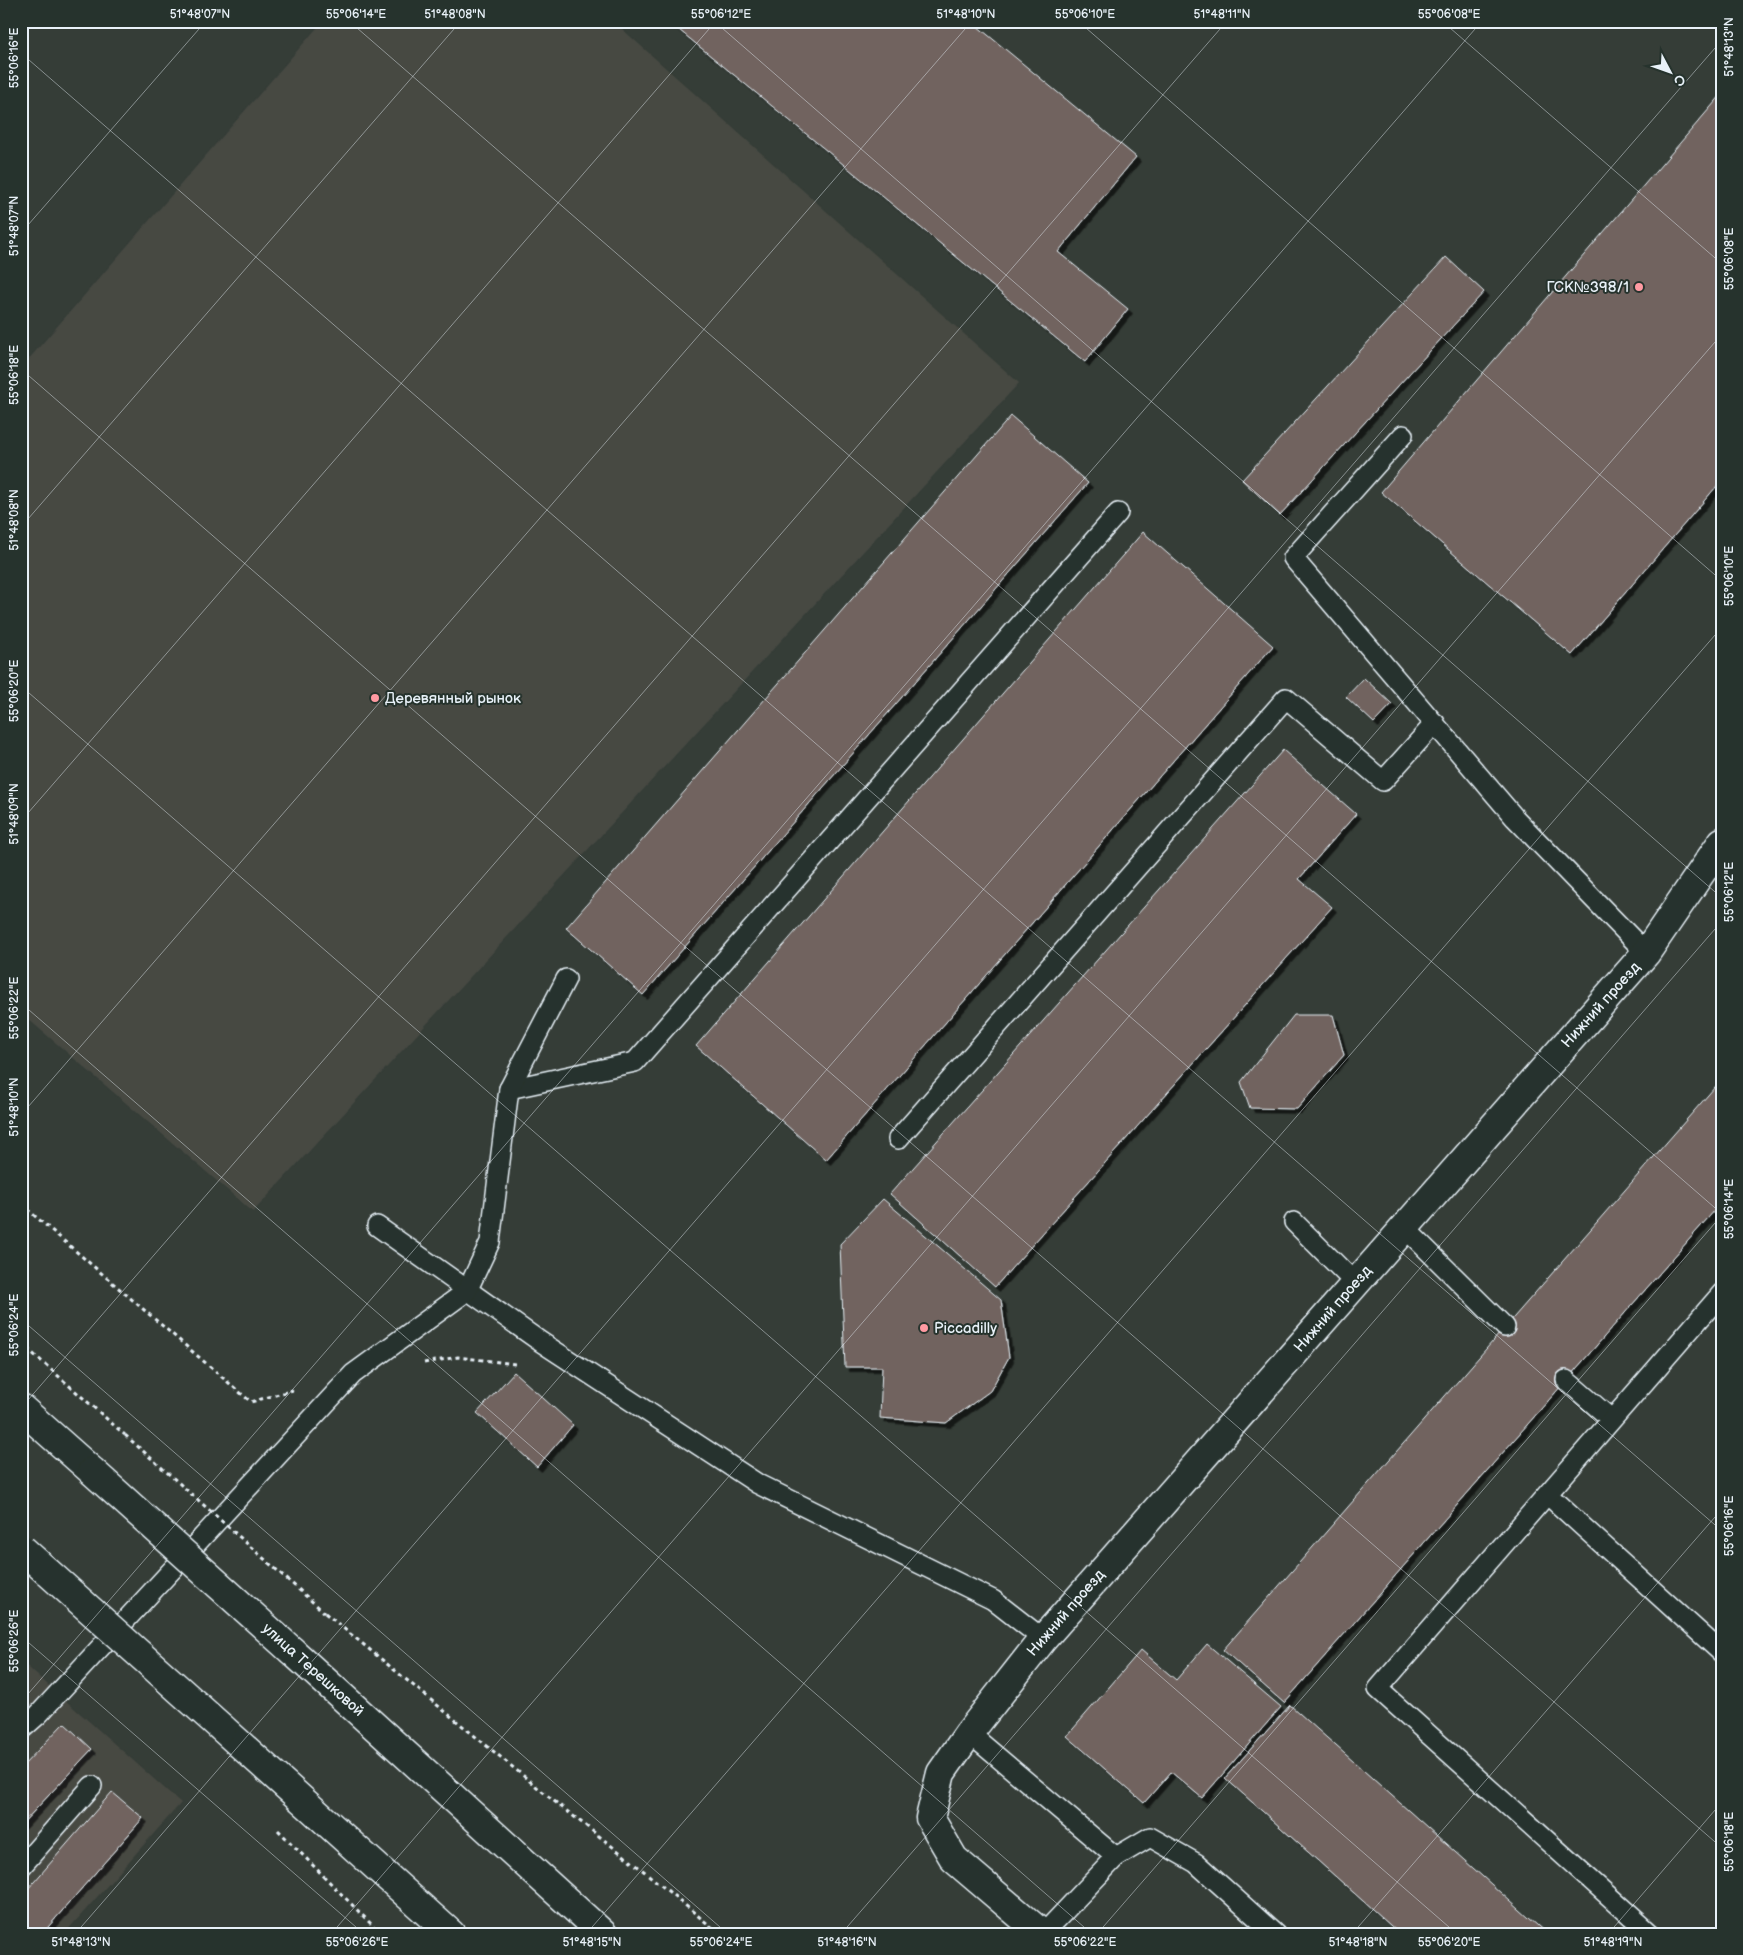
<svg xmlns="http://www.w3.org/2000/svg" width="1743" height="1955" font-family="'Balsamiq Sans',sans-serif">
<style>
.built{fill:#474943}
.building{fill:#71645e;stroke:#e8f1f8;filter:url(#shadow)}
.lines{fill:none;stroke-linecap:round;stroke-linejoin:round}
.service-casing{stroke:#e8f1f8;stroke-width:22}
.minor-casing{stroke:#e8f1f8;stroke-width:31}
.primary-casing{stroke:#e8f1f8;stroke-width:31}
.path{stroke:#e8f1f8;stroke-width:3;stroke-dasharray:4 4;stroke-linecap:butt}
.service{stroke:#26332d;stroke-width:19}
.minor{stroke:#26332d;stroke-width:28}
.primary{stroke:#26332d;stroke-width:28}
.primary-bridge-casing{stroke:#e8f1f8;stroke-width:31;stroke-linecap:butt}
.path-bridge{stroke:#e8f1f8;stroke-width:3;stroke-dasharray:4 4;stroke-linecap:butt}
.primary-bridge{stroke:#26332d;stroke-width:28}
.ticks{fill:none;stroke:#e8f1f8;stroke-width:1;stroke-opacity:0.45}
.poi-dot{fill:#ff9aa2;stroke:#26332d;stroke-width:2}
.labels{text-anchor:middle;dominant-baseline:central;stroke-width:4;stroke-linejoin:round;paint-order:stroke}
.poi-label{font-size:15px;fill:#e8f1f8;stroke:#26332d;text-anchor:start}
.street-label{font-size:15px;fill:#e8f1f8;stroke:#26332d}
.neatline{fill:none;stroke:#e8f1f8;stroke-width:2}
.ticks-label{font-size:12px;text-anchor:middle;fill:#e8f1f8}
</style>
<defs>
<filter id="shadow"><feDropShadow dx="4.5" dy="4.5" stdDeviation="0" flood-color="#0009"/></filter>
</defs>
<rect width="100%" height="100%" fill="#353d37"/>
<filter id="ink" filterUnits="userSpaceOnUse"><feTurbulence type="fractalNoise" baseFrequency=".02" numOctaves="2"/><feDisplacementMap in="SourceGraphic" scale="10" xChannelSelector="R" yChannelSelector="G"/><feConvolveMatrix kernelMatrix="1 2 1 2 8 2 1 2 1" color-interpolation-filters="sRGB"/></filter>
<g filter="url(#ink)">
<g class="built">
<path d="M 323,21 L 613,21 L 1019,383 L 253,1212 L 21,1013 L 21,368 Z"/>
<path d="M 21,1661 L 181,1803 L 64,1934 L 21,1934 Z"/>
</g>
<g class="building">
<path d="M 668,21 L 971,21 L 1136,157 L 1058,252 L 1128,309 L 1085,362 Z"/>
<path d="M 1722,94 L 1722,480 L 1572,655 L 1381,492 Z"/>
<path d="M 1446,257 L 1484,292 L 1280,515 L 1242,480 Z"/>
<path d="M 1011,416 L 1088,483 L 643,995 L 566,928 Z"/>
<path d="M 1143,532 L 1273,646 L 826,1160 L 696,1046 Z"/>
<path d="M 1364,678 L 1392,704 L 1374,723 L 1346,697 Z"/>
<path d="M 1283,750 L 1356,814 L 1299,879 L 1332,907 L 995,1287 L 890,1194 Z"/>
<path d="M 1294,1015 L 1333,1015 L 1344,1055 L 1297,1109 L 1250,1108 L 1241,1082 Z"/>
<path d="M 1722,1079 L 1722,1202 L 1284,1703 L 1223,1650 Z"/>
<path d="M 883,1199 L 1001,1300 L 1009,1357 L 990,1391 L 946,1423 L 880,1418 L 882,1367 L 845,1367 L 840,1244 Z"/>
<path d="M 514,1372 L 573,1425 L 537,1467 L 477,1413 Z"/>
<path d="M 1207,1644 L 1281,1707 L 1202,1798 L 1171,1772 L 1144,1803 L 1067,1736 L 1141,1650 L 1176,1680 Z"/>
<path d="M 1290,1705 L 1547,1934 L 1400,1934 L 1225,1778 Z"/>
<path d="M 64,1723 L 92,1749 L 21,1825 L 21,1768 Z"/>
<path d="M 112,1792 L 143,1818 L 42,1934 L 21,1934 L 21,1897 Z"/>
</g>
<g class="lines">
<g class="service-casing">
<g id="service">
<path d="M 1403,435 L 1293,558 L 1515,818 L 1646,953"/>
<path d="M 509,1089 L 635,1062 L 1118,513"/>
<path d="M 898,1139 L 1286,698 L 1383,781 L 1435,723"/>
<path d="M 1294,1222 L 1356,1284"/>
<path d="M 377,1226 L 541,1342 L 758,1484 L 993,1600 L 1043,1639"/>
<path d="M 1404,1227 L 1505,1327"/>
<path d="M 1566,1380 L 1611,1419"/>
<path d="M 1548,1495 L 1722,1653"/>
<path d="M 21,1730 L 38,1715 L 353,1374 L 467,1291 L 490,1242 L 509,1089 L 566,979"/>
<path d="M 969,1733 L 1116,1857"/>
<path d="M 21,1867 L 92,1786"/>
<path d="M 1043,1934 L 1116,1857 L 1150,1837 L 1196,1863 L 1275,1934"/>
<path d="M 1651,1934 L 1378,1689 L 1722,1293"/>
</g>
</g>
<g class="minor-casing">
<path id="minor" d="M 1042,1934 L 954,1859 L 930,1818 L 941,1773 L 969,1733 L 1043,1639 L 1646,953 L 1722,842"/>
</g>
<g class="primary-casing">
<g id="primary">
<path d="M 21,1408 L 92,1471"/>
<path d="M 292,1651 L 603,1934"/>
<path d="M 222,1728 L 451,1934"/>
</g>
</g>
<g class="path">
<path d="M 21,1204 L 251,1402 L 293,1390"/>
<path d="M 21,1343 L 125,1435"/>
<path d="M 424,1363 L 458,1357 L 515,1364"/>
<path d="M 325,1613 L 554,1801 L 645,1872 L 720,1934"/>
<path d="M 278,1830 L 381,1934"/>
</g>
<use href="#service" class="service"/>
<use href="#minor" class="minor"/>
<use href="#primary" class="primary"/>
<g class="primary-bridge-casing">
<g id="primary-bridge">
<path d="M 92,1471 L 292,1651"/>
<path d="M 22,1549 L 222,1728"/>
</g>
</g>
<path class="path-bridge" d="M 125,1435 L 325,1613"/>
<use href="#primary-bridge" class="primary-bridge"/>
</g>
</g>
<path class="ticks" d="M 349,21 L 1722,1214M 714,21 L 1722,898M 1078,21 L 1722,581M 1442,21 L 1722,264M 21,53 L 1722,1531M 21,233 L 206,21M 21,369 L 1722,1848M 21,527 L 461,21M 21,686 L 1457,1934M 21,821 L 716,21M 21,1003 L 1092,1934M 21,1115 L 972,21M 21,1319 L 728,1934M 21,1408 L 1227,21M 21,1636 L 364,1934M 21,1702 L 1482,21M 75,1934 L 1722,40M 331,1934 L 1722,334M 586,1934 L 1722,627M 841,1934 L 1722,921M 1097,1934 L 1722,1215M 1352,1934 L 1722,1509M 1608,1934 L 1722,1802"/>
<g class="poi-dot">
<circle cx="1639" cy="287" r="5"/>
<circle cx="375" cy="698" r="5"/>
<circle cx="924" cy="1328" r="5"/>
</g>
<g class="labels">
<g class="poi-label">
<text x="1629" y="287" text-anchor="end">ГСК№398/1</text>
<text x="385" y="698">Деревянный рынок</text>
<text x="934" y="1328">Piccadilly</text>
</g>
<g class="street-label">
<text transform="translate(1601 1005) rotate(-48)">Нижний проезд</text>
<text transform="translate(1333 1309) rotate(-49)">Нижний проезд</text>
<text transform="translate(1066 1613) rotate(-49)">Нижний проезд</text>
<text transform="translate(313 1670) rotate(42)">улица Терешковой</text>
</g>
</g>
<rect width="1743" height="1955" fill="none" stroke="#26332d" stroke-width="55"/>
<g transform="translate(1670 72) rotate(131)" stroke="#26332d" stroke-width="4" paint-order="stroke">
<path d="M0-4L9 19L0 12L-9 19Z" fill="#e8f1f8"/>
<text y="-8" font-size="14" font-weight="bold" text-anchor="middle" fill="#e8f1f8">С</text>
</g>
<rect x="28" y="28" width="1688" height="1900" class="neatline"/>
<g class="ticks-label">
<text x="200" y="18">51°48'07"N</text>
<text x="356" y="18">55°06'14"E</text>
<text x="455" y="18">51°48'08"N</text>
<text x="721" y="18">55°06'12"E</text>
<text x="966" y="18">51°48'10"N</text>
<text x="1085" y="18">55°06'10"E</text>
<text x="1222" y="18">51°48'11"N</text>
<text x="1449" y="18">55°06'08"E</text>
<text transform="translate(1729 47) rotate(-90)" y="4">51°48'13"N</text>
<text transform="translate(14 58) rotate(-90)" y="4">55°06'16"E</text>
<text transform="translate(14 226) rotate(-90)" y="4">51°48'07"N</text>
<text transform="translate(1729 259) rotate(-90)" y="4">55°06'08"E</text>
<text transform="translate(14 375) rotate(-90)" y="4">55°06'18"E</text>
<text transform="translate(14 520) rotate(-90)" y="4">51°48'08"N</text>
<text transform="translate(1729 576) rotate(-90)" y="4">55°06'10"E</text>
<text transform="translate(14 691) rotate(-90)" y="4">55°06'20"E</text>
<text transform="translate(14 814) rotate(-90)" y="4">51°48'09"N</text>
<text transform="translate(1729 892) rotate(-90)" y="4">55°06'12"E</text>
<text transform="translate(14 1008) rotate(-90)" y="4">55°06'22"E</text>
<text transform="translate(14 1107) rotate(-90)" y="4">51°48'10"N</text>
<text transform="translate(1729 1209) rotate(-90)" y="4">55°06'14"E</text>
<text transform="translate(14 1325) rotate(-90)" y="4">55°06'24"E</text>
<text transform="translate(1729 1526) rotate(-90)" y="4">55°06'16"E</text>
<text transform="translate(14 1641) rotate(-90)" y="4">55°06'26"E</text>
<text transform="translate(1729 1842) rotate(-90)" y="4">55°06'18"E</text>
<text x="81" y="1946">51°48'13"N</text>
<text x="357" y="1946">55°06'26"E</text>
<text x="592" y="1946">51°48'15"N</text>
<text x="721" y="1946">55°06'24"E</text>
<text x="847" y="1946">51°48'16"N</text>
<text x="1085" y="1946">55°06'22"E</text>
<text x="1358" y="1946">51°48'18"N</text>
<text x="1449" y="1946">55°06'20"E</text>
<text x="1613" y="1946">51°48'19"N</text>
</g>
</svg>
